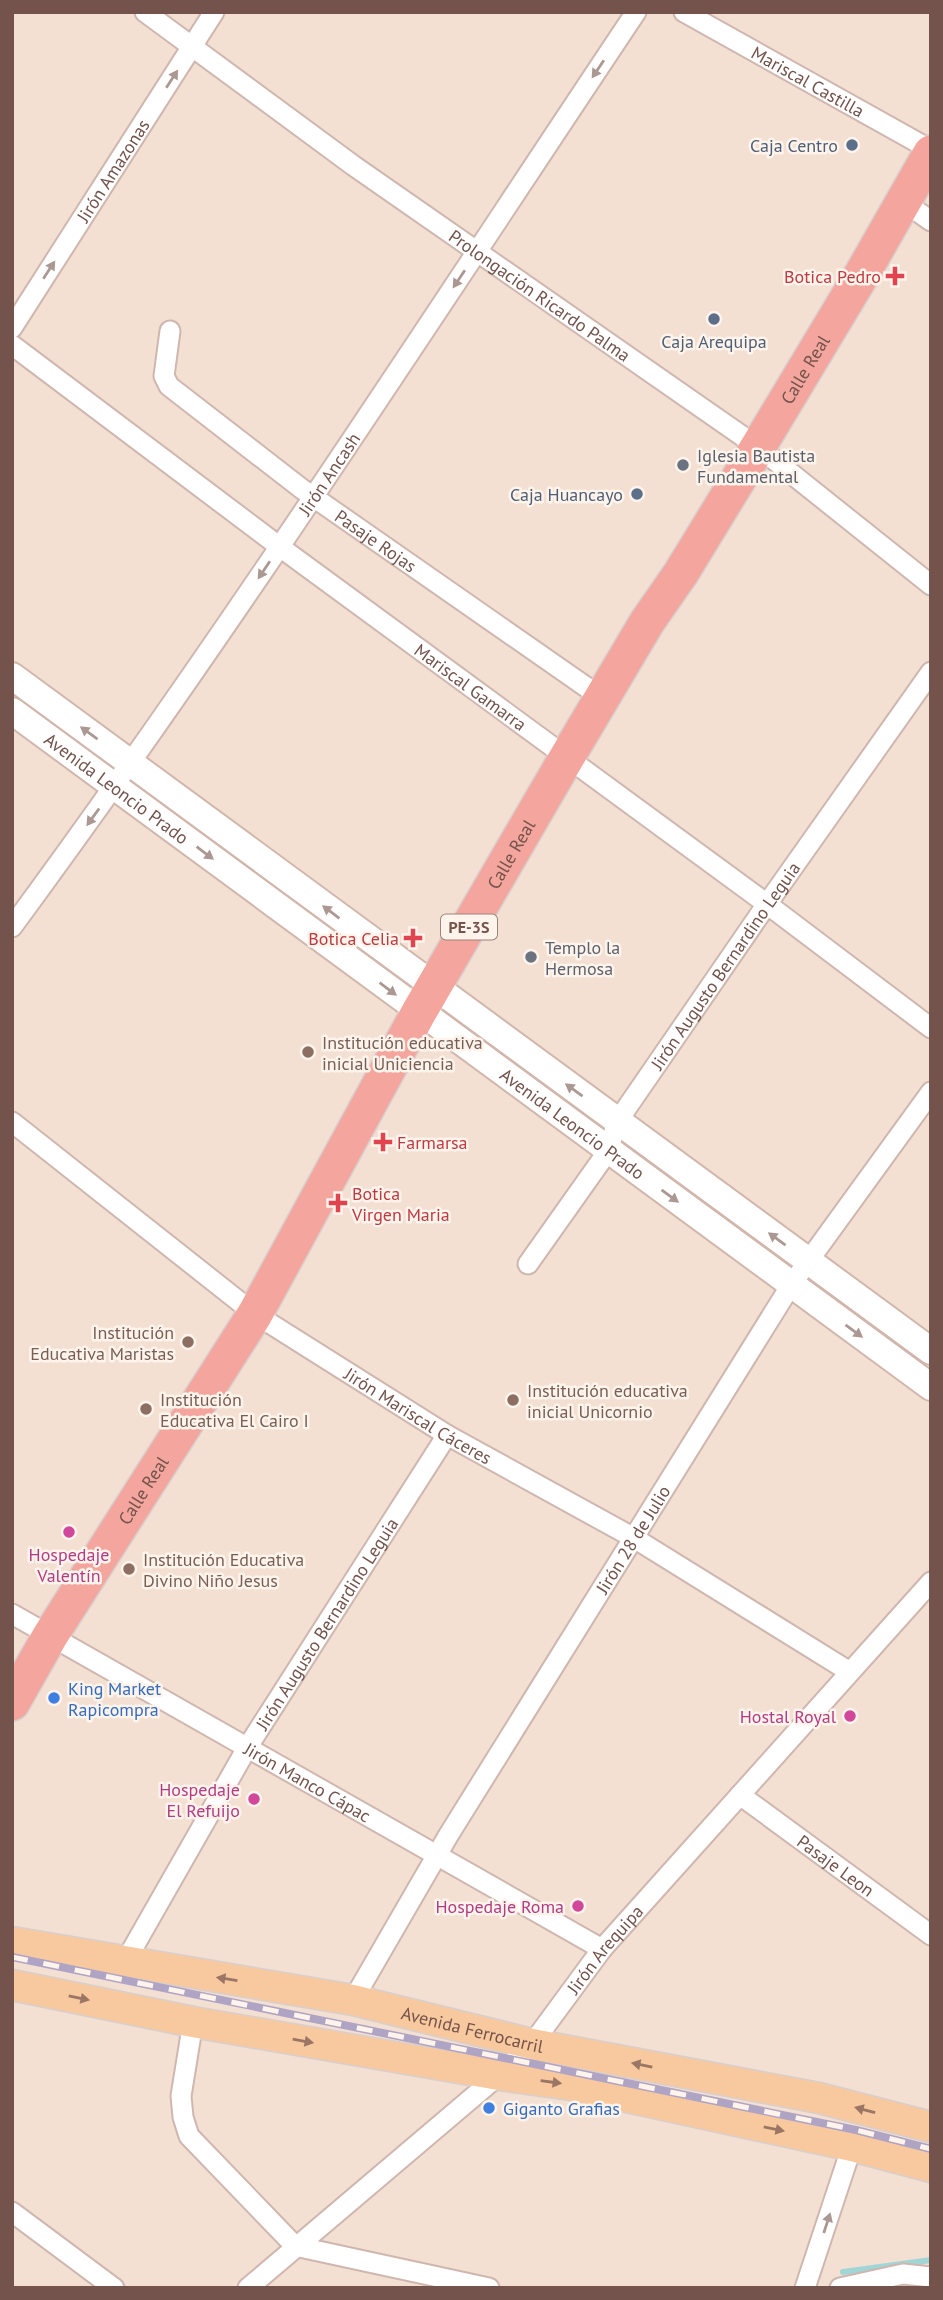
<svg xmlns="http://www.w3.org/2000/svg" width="943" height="2300" font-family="'PT Sans',sans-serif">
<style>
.residential{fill:#f3e0d3}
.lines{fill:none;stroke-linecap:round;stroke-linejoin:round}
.stream{stroke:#a0d6d6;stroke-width:6}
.street-casing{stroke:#cfb7af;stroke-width:23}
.secondary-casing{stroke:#d1b6ac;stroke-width:30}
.primary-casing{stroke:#d8cfcd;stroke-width:33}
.highway-casing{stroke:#d8cfcd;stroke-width:38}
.street{stroke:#fff;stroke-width:19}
.secondary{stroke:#fff;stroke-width:26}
.primary{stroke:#f8c99f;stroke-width:30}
.highway{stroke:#f4a69e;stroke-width:35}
.rail-casing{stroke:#b0a4c5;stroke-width:8}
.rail{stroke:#fef4eb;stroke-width:5;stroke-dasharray:16;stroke-linecap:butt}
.oneway{fill:#ab9893}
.oneway2{fill:#9b7664}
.service-dot{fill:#5c6f8a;stroke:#fef4eb;stroke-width:2.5}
.health-dot{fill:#e0444e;stroke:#fef4eb;stroke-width:2.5}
.worship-dot{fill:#6b7280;stroke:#fef4eb;stroke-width:2.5}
.education-dot{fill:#8d6e63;stroke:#fef4eb;stroke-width:2.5}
.hotel-dot{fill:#d1479c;stroke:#fef4eb;stroke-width:2.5}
.shop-dot{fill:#3f7fe0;stroke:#fef4eb;stroke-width:2.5}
.labels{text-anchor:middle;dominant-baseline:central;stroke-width:5;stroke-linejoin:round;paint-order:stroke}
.shield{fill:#fef4eb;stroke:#9d837b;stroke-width:2}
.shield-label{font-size:16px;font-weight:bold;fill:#73534b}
.street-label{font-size:18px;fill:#73534b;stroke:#fef4eb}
.service-label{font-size:18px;fill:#4e5e75;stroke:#fef4eb;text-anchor:end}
.health-label{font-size:18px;fill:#be3a42;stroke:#fef4eb;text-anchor:end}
.worship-label{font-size:18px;fill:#5b616d;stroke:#fef4eb;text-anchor:start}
.education-label{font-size:18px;fill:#785e54;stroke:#fef4eb;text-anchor:start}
.hotel-label{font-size:18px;fill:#b23c85;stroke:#fef4eb;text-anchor:end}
.shop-label{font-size:18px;fill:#366cbe;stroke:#fef4eb;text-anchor:start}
</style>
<rect width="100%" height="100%" fill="#fbefe5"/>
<rect class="residential" x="12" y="12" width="919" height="2276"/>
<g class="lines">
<path class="stream" d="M 843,2272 L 931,2260"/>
<g class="street-casing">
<g id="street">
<path id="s1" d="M 145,12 L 354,166 L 758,447 L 931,585"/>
<path id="s2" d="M 684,12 L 931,150"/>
<path d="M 904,202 L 931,221"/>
<path id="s3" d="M 12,328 L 214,12"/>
<path id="s4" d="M 170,331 L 164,376 L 169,386 L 302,489 L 602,698"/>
<path id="s5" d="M 12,345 L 280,547 L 767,904 L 931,1028"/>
<path id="s6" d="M 12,927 C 231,630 431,319 636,12"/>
<path id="s7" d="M 12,1122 L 255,1314 L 447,1435 L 634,1538 L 850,1672"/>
<path id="s8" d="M 528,1264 L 608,1151 L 617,1122 L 767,904 L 931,672"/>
<path id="s9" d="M 12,1614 L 602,1949"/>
<path id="s10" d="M 740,1795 L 931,1935"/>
<path id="s11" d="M 125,1962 L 247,1748 L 447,1435"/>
<path id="s12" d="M 353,2000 L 448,1836 L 791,1285 L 931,1092"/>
<path d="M 193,2022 L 181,2096 L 183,2117 L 189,2136 L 295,2246 L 489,2288"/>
<path d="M 12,2212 L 114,2288"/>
<path id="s13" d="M 248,2288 L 499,2075 L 532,2044 L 602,1949 L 931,1582"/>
<path d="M 805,2288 L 852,2146"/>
<path d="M 840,2288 L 903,2274 L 931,2277"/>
</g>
</g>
<g class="secondary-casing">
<g id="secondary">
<path d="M 12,676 L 931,1351"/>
<path id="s14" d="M 12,711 L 931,1387"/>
</g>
</g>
<g class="primary-casing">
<g id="primary">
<path id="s15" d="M 12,1942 L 353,2000 L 532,2044 L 819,2098 L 931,2127"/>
<path d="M 12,1985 L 193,2022 L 499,2075 L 571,2085 L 852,2146 L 931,2167"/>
</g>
</g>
<g class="highway-casing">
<g id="highway">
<path id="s16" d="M 12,1703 L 50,1636 L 255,1314 L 419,1012 L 567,757 L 647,622 L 681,573 L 758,447 L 862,274 L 931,153"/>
</g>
</g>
<use href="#street" class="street"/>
<use href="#secondary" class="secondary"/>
<use href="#primary" class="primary"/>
<use href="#highway" class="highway"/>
<g class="rail-casing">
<path id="rail" d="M 12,1957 L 856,2130 L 931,2149"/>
</g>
<use href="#rail" class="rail"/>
</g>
<defs><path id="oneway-solid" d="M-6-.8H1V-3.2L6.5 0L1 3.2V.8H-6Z" transform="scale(1.75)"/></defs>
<g class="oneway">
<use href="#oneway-solid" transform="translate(598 69) rotate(124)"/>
<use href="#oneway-solid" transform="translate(172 79) rotate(-57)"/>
<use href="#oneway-solid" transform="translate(49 270) rotate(-57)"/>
<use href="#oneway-solid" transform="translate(459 279) rotate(124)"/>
<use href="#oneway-solid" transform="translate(264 570) rotate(124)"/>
<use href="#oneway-solid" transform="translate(89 733) rotate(-144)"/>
<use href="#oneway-solid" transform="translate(93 817) rotate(126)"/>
<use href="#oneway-solid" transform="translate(205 853) rotate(37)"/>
<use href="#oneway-solid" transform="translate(331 912) rotate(-143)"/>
<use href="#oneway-solid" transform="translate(388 989) rotate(37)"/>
<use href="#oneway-solid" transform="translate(574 1090) rotate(-144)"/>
<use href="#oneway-solid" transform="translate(670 1196) rotate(36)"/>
<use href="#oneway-solid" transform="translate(777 1239) rotate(-144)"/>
<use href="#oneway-solid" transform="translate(854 1331) rotate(36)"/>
<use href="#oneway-solid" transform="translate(827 2223) rotate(-72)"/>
</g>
<g class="oneway2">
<use href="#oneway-solid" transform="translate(227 1979) rotate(-171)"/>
<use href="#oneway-solid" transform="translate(79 1998) rotate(12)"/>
<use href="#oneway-solid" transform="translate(303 2041) rotate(10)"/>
<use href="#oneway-solid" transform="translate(642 2065) rotate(-169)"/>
<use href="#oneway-solid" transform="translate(551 2082) rotate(8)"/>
<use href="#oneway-solid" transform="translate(865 2110) rotate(-165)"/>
<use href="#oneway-solid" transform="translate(774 2129) rotate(12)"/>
</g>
<g class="service-dot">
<circle cx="852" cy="145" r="7"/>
<circle cx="714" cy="319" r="7"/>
<circle cx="637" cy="494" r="7"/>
</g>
<g class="health-dot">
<path d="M891.5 265.5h7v7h7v7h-7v7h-7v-7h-7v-7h7z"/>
<path d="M409.5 927.5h7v7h7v7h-7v7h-7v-7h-7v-7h7z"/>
<path d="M379.5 1131.5h7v7h7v7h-7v7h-7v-7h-7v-7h7z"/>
<path d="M334.5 1192.5h7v7h7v7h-7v7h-7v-7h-7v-7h7z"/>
</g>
<g class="worship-dot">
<circle cx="683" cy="465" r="7"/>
<circle cx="531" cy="957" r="7"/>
</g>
<g class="education-dot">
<circle cx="308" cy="1052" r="7"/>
<circle cx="188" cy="1342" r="7"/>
<circle cx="513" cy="1400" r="7"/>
<circle cx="146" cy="1409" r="7"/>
<circle cx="129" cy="1569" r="7"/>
</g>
<g class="hotel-dot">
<circle cx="69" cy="1532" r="7"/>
<circle cx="850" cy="1716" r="7"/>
<circle cx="254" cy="1799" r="7"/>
<circle cx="578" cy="1906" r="7"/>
</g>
<g class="shop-dot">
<circle cx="54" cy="1698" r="7"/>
<circle cx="489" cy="2108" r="7"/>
</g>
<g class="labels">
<rect class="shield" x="441" y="914.5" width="56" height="25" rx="5"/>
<g class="shield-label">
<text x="469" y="927">PE-3S</text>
</g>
<g class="street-label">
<text stroke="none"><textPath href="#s2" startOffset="142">Mariscal Castilla</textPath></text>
<text stroke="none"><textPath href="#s3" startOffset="187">Jirón Amazonas</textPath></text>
<text stroke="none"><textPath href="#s1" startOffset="486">Prolongación Ricardo Palma</textPath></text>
<text stroke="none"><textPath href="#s16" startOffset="1552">Calle Real</textPath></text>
<text stroke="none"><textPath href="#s6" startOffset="553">Jirón Ancash</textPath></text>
<text stroke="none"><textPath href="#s4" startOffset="315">Pasaje Rojas</textPath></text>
<text stroke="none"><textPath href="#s5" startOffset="572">Mariscal Gamarra</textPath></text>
<text stroke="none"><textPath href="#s14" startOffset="130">Avenida Leoncio Prado</textPath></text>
<text stroke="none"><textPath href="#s16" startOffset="985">Calle Real</textPath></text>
<text stroke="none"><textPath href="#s8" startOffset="359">Jirón Augusto Bernardino Leguia</textPath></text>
<text stroke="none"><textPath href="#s14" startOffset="696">Avenida Leoncio Prado</textPath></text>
<text stroke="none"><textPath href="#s7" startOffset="502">Jirón Mariscal Cáceres</textPath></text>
<text stroke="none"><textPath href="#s16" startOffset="250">Calle Real</textPath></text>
<text stroke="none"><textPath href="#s12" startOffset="539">Jirón 28 de Julio</textPath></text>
<text stroke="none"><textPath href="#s11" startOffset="394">Jirón Augusto Bernardino Leguia</textPath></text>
<text stroke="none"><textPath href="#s9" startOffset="340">Jirón Manco Cápac</textPath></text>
<text stroke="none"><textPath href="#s10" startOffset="119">Pasaje Leon</textPath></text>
<text stroke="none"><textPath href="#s13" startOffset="494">Jirón Arequipa</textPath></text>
<text stroke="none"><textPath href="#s15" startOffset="469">Avenida Ferrocarril</textPath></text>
</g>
<g class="service-label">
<text x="838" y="145">Caja Centro</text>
<text x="714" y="341" text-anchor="middle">Caja Arequipa</text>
<text x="623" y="494">Caja Huancayo</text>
</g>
<g class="health-label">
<text x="881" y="276">Botica Pedro</text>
<text x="399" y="938">Botica Celia</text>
<text x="397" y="1142" text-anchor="start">Farmarsa</text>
<text x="352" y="1193" text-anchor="start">Botica<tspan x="352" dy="21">Virgen Maria</tspan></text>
</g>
<g class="worship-label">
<text x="697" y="455">Iglesia Bautista<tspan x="697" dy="21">Fundamental</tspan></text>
<text x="545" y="947">Templo la<tspan x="545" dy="21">Hermosa</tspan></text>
</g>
<g class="education-label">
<text x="322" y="1042">Institución educativa<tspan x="322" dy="21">inicial Uniciencia</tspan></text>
<text x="174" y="1332" text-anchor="end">Institución<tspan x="174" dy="21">Educativa Maristas</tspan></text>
<text x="527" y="1390">Institución educativa<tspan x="527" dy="21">inicial Unicornio</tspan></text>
<text x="160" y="1399">Institución<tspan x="160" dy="21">Educativa El Cairo I</tspan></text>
<text x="143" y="1559">Institución Educativa<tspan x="143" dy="21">Divino Niño Jesus</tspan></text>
</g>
<g class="hotel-label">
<text x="69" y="1554" text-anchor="middle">Hospedaje<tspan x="69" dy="21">Valentín</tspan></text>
<text x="836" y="1716">Hostal Royal</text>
<text x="240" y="1789">Hospedaje<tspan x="240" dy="21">El Refuijo</tspan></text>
<text x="564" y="1906">Hospedaje Roma</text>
</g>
<g class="shop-label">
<text x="68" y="1688">King Market<tspan x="68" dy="21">Rapicompra</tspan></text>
<text x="503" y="2108">Giganto Grafias</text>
</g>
</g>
<rect width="943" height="2300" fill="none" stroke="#73534b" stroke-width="28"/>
</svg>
